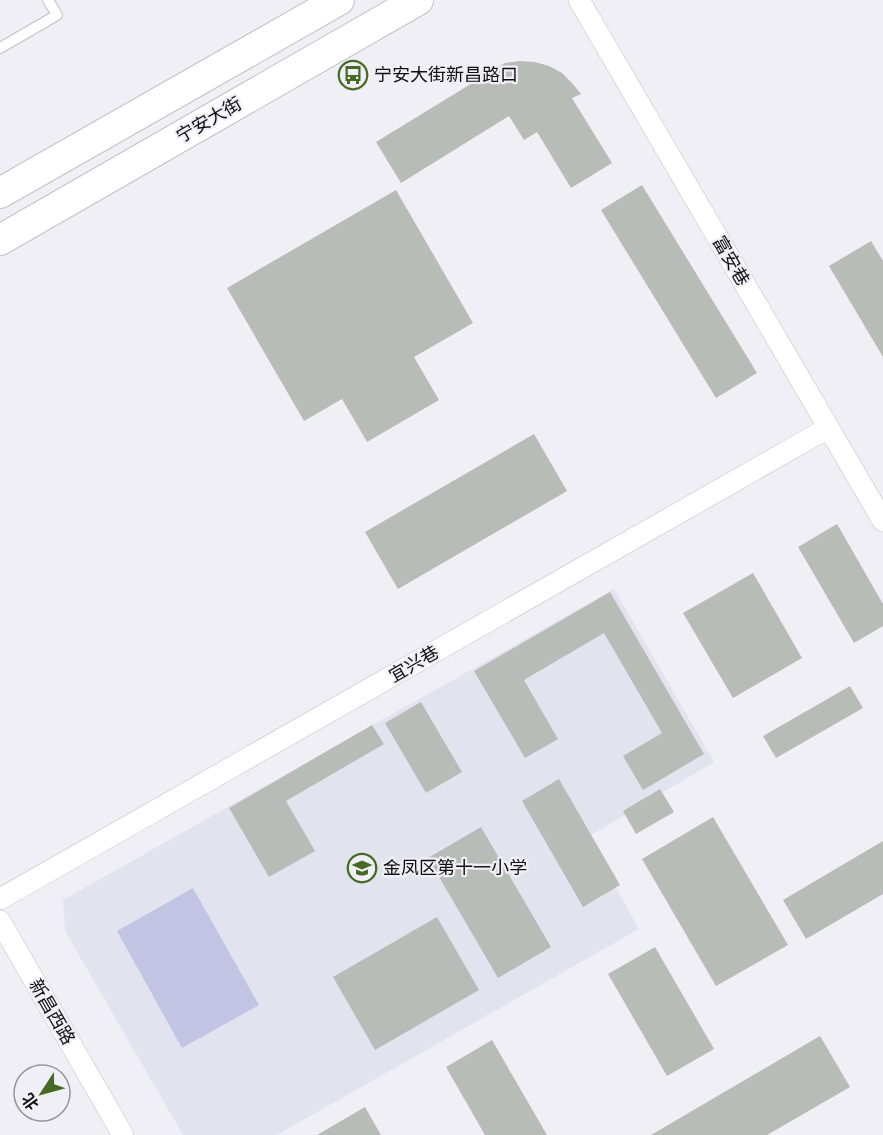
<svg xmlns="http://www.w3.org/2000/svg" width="883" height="1135" viewBox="0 0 883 1135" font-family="'Fira Sans Condensed','Noto Sans SC',sans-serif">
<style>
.built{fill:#e3e3f0}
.green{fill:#c3c4e3}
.building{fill:#b8bcb6}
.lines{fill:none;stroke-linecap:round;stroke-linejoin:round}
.lane-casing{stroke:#c0c0c6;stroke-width:12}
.street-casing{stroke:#c0c0c6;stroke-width:22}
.secondary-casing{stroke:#c0c0c6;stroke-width:32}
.lane{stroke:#fff;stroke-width:10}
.street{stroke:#fff;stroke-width:21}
.secondary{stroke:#fff;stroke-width:30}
.labels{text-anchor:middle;stroke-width:4.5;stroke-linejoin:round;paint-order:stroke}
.poi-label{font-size:18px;fill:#0f0f11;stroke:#efeff5;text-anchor:start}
.street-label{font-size:18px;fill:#0f0f11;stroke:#efeff5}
</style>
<rect width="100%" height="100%" fill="#efeff5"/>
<!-- built -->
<polygon class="built" points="614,589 714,762 588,837 639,929 277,1135 183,1135 65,931 63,900"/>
<!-- green -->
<polygon class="green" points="193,888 259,1005 182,1048 117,931"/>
<!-- building -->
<g class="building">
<polygon points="520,61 535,62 549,66 562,73 572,83 581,94 572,98 612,163 571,188 537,132 524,140 509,116 401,183 376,142 505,63"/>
<polygon points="642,185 757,373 716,398 601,210"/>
<polygon points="396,190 473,323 414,357 439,400 367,442 342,399 304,421 227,288"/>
<polygon points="871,241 883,261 883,357 829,266"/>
<polygon points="534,434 567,491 398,589 365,532"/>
<polygon points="837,524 883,604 883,626 854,643 798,547"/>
<polygon points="753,573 802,658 733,698 683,613"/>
<polygon points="610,592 704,754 643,790 623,756 662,733 604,633 524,680 558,739 525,758 474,671"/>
<polygon points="850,686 863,708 776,758 763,736"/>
<polygon points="421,702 462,772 426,793 385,723"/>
<polygon points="372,725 384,744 286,801 315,851 269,877 229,808"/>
<polygon points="559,779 620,885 583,907 522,801"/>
<polygon points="660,789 674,812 636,834 623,811"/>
<polygon points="713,817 788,945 716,986 642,859"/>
<polygon points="481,827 551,947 498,978 428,858"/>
<polygon points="883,841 883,894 806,939 783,900"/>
<polygon points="437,917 479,990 375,1050 333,977"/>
<polygon points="655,947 714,1049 667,1076 608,974"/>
<polygon points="820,1036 850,1087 767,1135 651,1135"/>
<polygon points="492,1040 547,1135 485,1135 446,1067"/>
<polygon points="365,1107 381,1135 317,1135"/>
</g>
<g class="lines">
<!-- lane casing -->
<g class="lane-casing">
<polyline id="lane" points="0,48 57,15 48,0"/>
</g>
<!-- street casing -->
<g class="street-casing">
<g id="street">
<polyline points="579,0 883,521"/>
<polyline points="0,899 828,428"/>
<polyline points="0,921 123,1135"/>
</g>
</g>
<!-- secondary casing -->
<g class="secondary-casing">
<g id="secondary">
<polyline points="0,193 339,0"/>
<polyline points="0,240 418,0"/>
</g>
</g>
<!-- lane -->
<use href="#lane" class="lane"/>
<!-- street -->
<use href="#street" class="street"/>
<!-- secondary -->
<use href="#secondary" class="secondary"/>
</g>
<!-- icons -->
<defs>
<g id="bus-ring" transform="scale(1.5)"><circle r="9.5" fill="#efeff5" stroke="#456a23" stroke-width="1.5"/><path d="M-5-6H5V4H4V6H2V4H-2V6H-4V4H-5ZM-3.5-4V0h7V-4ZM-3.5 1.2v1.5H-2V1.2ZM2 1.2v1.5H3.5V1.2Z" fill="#456a23"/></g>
<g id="school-ring" transform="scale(1.5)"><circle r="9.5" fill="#efeff5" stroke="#456a23" stroke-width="1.5"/><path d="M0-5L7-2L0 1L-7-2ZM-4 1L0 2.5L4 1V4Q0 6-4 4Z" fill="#456a23"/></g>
</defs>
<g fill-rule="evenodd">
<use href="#bus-ring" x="353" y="75"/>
<use href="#school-ring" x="362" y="868"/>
</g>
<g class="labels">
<!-- poi labels -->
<g class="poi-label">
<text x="374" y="81">宁安大街新昌路口</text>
<text x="383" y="874">金凤区第十一小学</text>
</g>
<!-- street labels -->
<g class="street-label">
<text transform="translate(209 120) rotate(-30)" y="6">宁安大街</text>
<text transform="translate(731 261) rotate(60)" y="6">富安巷</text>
<text transform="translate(414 664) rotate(-30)" y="6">宜兴巷</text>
<text transform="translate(52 1012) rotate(60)" y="6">新昌西路</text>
</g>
</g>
<!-- north arrow -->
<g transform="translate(42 1093) rotate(234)"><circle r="28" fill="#efeff5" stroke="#95959a" stroke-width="1.5"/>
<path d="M0-4.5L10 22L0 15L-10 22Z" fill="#456a23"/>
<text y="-9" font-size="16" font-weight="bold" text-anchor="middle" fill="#0f0f11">北</text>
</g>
</svg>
